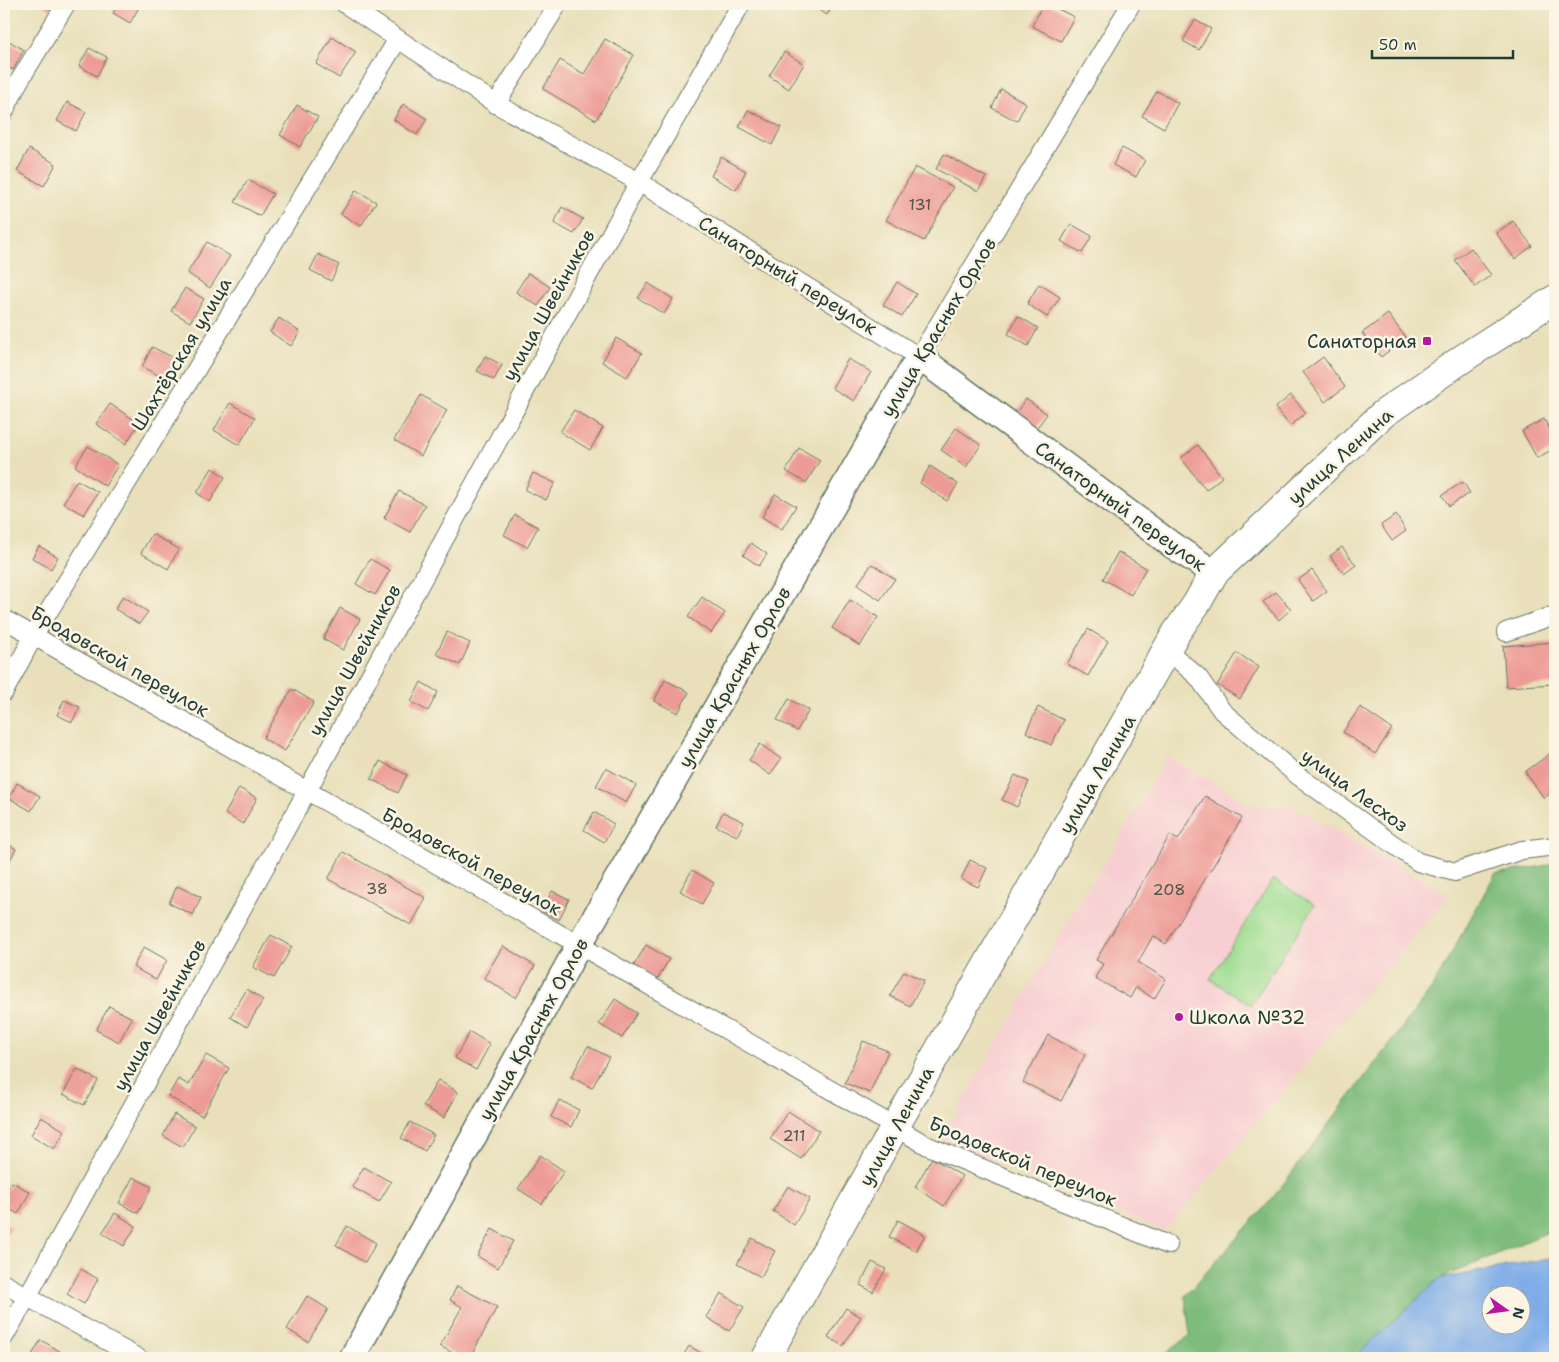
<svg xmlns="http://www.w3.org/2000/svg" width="1559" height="1362" viewBox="0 0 1559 1362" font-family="'Shantell Sans',sans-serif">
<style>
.built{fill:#f7cfd2}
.green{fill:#9edd92;stroke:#5e8d63}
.forest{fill:#7ebc7c;stroke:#4e7c58}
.water{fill:#7dace7;stroke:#4e748e;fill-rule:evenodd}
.building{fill:#ed9b96}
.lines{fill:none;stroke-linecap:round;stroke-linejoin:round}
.street-casing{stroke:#667663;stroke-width:20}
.secondary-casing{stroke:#667663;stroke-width:28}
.primary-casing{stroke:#667663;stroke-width:30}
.street{stroke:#fff;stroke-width:18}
.secondary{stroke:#fff;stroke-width:25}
.primary{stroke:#fff;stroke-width:28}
.poi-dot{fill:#b5179e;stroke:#fcf5e5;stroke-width:2}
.labels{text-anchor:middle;stroke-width:5;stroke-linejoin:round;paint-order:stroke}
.number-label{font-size:16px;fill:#52544c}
.street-label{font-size:19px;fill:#1f3d34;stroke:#fcf5e5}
.poi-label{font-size:19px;fill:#1f3d34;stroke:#fcf5e5;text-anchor:end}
</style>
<rect width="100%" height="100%" fill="#fcf5e5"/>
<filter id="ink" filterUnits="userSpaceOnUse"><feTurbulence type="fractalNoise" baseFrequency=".02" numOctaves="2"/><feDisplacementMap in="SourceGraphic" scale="10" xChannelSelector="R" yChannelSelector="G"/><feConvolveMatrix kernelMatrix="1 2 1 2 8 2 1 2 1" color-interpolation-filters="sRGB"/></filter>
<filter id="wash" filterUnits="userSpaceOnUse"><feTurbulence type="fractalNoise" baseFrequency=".0096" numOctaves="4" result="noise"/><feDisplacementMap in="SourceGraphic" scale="20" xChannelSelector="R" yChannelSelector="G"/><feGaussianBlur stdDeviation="1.12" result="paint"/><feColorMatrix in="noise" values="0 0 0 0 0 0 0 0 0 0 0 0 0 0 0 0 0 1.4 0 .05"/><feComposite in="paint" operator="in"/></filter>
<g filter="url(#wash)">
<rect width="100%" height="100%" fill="#e9e0bb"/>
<!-- built -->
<polygon class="built" points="1167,756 1255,807 1292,806 1449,895 1165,1231 941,1139 1083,895 1109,858"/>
<!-- green -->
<polygon class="green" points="1273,879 1315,905 1251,1005 1210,979"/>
<!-- forest -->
<polygon class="forest" points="1555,864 1555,1229 1439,1279 1354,1358 1161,1358 1190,1335 1185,1296 1271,1200 1432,988 1495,874"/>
<!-- water -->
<path class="water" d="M1555 1257V1358H1354L1439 1279ZM1492 1294H1522V1324H1492Z"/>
<g id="blocks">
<!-- building -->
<g class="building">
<polygon points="40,4 55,4 51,10"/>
<polygon points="118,4 141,4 130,23 113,13"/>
<polygon points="808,4 834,4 827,15"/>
<polygon points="1043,4 1048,4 1074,17 1061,41 1032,26"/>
<polygon points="1195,20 1211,29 1199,50 1183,41"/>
<polygon points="332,37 356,52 339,78 316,64"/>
<polygon points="4,38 24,50 13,70 4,65"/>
<polygon points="605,39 634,55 596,120 543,89 560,60 584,74"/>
<polygon points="89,48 107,57 97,76 79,66"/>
<polygon points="784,52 804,64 789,89 769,76"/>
<polygon points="1001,89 1026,103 1017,121 992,108"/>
<polygon points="1157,91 1178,103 1164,128 1142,116"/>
<polygon points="67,102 86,112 76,131 57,121"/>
<polygon points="403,104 427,119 417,135 394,120"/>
<polygon points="297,105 318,117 300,147 280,135"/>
<polygon points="748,110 781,127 772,145 739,127"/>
<polygon points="1122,148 1145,160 1136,177 1113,165"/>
<polygon points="29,149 56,164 44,186 17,171"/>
<polygon points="944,154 986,177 978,191 936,169"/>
<polygon points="721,157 746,171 736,190 711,176"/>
<polygon points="915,167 953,187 924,241 886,220"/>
<polygon points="248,180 273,194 260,216 235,202"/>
<polygon points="356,190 376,202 361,226 341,214"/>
<polygon points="562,207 583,219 574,234 554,223"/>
<polygon points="1513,221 1532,246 1515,259 1496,233"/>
<polygon points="1071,224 1092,236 1082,253 1061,241"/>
<polygon points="207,242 230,256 210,288 187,273"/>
<polygon points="1471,248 1491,275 1475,287 1455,260"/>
<polygon points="318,254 339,265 331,281 310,270"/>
<polygon points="528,273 550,287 538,306 516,292"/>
<polygon points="897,282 916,294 902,317 883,305"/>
<polygon points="648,283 673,299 664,314 638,298"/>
<polygon points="1039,284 1060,297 1047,317 1027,304"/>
<polygon points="185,288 204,299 190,322 171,311"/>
<polygon points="1388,314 1406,338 1381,357 1362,333"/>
<polygon points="1018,316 1038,328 1028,346 1008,334"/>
<polygon points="279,318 300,332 291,346 270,332"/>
<polygon points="616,338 642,353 627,377 602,362"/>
<polygon points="152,347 174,358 164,378 142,367"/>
<polygon points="485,356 502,365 494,380 477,371"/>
<polygon points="1323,357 1345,387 1325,402 1303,372"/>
<polygon points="848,359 871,372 854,401 832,388"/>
<polygon points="421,395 447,410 421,456 394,440"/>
<polygon points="1291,395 1306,413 1290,426 1275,408"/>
<polygon points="1026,399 1047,414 1033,433 1012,418"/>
<polygon points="230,403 255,418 239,445 214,430"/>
<polygon points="110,404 139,423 126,444 96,424"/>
<polygon points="574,410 603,428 590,450 560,432"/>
<polygon points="1544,419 1555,438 1555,448 1537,458 1522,431"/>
<polygon points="956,428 981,445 966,467 941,450"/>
<polygon points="1198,445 1222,477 1206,490 1181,458"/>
<polygon points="88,446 118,465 105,486 75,466"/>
<polygon points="799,448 820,460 806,483 786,471"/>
<polygon points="930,466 958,484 947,501 920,483"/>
<polygon points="212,468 225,477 210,502 197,493"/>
<polygon points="533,473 555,483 546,500 525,490"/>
<polygon points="77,480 98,492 84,515 63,503"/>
<polygon points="1463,482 1470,493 1449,506 1442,495"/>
<polygon points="399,491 425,505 410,532 384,518"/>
<polygon points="775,494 796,506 782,529 762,517"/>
<polygon points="515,515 538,527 527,547 504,535"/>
<polygon points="1396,515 1406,531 1392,541 1381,525"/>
<polygon points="152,534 179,549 168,569 141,553"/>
<polygon points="751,543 767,554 759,566 743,555"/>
<polygon points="39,546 58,557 51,569 32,558"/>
<polygon points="1342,547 1356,565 1344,574 1330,556"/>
<polygon points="1118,552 1146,568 1131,595 1103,579"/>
<polygon points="370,559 390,570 375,595 356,584"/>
<polygon points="872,564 895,579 880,600 857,585"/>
<polygon points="1312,570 1327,591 1313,601 1298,580"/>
<polygon points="1276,592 1291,609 1279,620 1263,602"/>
<polygon points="123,596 148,612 139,624 115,609"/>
<polygon points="702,597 725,613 711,633 688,617"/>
<polygon points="850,600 878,617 860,646 832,628"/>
<polygon points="340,608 360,619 343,650 323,639"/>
<polygon points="1088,629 1108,641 1088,676 1067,664"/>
<polygon points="447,632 470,643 460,665 436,654"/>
<polygon points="1555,642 1555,684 1506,687 1503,646"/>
<polygon points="1237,653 1259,667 1240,699 1217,685"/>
<polygon points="665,680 689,692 678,713 654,701"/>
<polygon points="421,682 438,692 428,711 411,702"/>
<polygon points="292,689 314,702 285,751 263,738"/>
<polygon points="789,699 809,710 797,731 777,720"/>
<polygon points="64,700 80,707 72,722 57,715"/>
<polygon points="1038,707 1064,720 1051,745 1026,732"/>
<polygon points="1360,707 1392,729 1375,754 1343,732"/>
<polygon points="760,744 781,759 770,775 749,760"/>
<polygon points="1555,750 1555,790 1544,798 1525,772"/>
<polygon points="380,761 407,775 398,793 371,779"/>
<polygon points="606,768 636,785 626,803 596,786"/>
<polygon points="1015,775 1029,782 1017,807 1002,800"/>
<polygon points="17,783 40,796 31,811 9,798"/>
<polygon points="239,788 257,798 243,824 225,814"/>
<polygon points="1205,796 1242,818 1166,944 1153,936 1138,962 1166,979 1154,999 1136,987 1130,998 1095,978 1103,964 1096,960 1170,835 1178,840"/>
<polygon points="594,812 614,824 604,842 584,830"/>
<polygon points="723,812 744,822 737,836 716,826"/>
<polygon points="4,842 16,849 4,871"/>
<polygon points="343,852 426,898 411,925 328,879"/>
<polygon points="970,860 987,868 978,887 961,879"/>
<polygon points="692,870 714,883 702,904 680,891"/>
<polygon points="177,886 201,897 193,915 169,903"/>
<polygon points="552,891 569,899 559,920 542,911"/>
<polygon points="271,935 292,947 274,978 253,967"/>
<polygon points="646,945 669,959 657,980 633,967"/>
<polygon points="503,946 535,966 516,998 484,978"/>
<polygon points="144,947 167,960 156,980 133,967"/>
<polygon points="904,971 924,981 910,1006 890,996"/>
<polygon points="247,989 263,1000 247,1027 230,1017"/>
<polygon points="615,999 637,1013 622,1038 599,1024"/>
<polygon points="109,1006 132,1018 119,1042 96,1030"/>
<polygon points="470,1032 490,1044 476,1070 455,1058"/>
<polygon points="1048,1035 1085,1055 1061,1101 1023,1082"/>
<polygon points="863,1041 888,1051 870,1093 845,1083"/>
<polygon points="588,1046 609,1057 592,1088 571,1077"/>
<polygon points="206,1055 229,1068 202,1116 168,1096 178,1079 189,1085"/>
<polygon points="77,1069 98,1080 84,1105 63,1094"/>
<polygon points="438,1080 458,1092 444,1118 423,1106"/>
<polygon points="559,1100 579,1110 571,1127 551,1117"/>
<polygon points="788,1111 819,1131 801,1159 770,1139"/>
<polygon points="174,1114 195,1126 183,1147 163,1136"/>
<polygon points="41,1117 65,1131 54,1149 31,1135"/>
<polygon points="410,1122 434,1135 425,1151 401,1138"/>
<polygon points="540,1155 564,1171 542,1204 518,1189"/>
<polygon points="932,1158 962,1176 944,1206 915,1187"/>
<polygon points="364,1167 391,1182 379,1202 352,1187"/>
<polygon points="133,1177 152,1187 138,1213 119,1203"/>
<polygon points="12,1182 30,1192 18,1214 4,1206 4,1197"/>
<polygon points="788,1186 810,1199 794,1225 773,1211"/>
<polygon points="115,1213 136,1226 124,1246 102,1233"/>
<polygon points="898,1220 925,1235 916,1251 889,1237"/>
<polygon points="4,1223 11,1227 4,1239"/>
<polygon points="347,1226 376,1243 365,1263 336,1245"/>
<polygon points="492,1229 513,1241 498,1268 477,1256"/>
<polygon points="752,1238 775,1251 761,1277 737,1264"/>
<polygon points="872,1262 886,1269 873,1292 860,1285"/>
<polygon points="81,1269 98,1279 84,1304 67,1294"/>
<polygon points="457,1286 497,1307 470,1358 462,1358 440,1346 462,1307 450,1300"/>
<polygon points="721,1293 744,1307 729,1331 706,1317"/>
<polygon points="307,1296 328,1309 308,1342 287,1329"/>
<polygon points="846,1308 861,1317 843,1346 828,1337"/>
<polygon points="41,1340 61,1352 57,1358 30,1358"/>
<polygon points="689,1346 710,1358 682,1358"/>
</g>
</g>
</g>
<g filter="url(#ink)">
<use href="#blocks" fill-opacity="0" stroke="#667663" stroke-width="1"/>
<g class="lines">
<!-- street casing -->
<g class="street-casing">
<g id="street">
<polyline points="345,4 496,104 639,182 919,357 1131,4"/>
<polyline points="496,104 558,4"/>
<polyline points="4,112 18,83 66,4"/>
<polyline points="4,619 579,945 928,1146 1168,1245"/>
<polyline points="1506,632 1555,615"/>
<polyline points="1167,650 1198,677 1222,711 1297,775 1418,862 1455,872 1522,850 1555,846"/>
<polyline points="4,692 33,637 398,39"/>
<polyline points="4,1284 138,1358"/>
<polyline points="4,1337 27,1297 307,791 639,182 741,4"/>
</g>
</g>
<!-- secondary casing -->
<g class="secondary-casing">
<polyline id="secondary" points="352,1358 579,945 919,357 1172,545 1214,573"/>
</g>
<!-- primary casing -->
<g class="primary-casing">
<polyline id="primary" points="766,1358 895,1127 1176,633 1197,603 1214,573 1383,414 1465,357 1555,299"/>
</g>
<!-- street -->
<use href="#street" class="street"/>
<!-- secondary -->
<use href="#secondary" class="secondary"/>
<!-- primary -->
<use href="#primary" class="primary"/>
</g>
</g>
<!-- markers -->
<g class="poi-dot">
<rect x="1422" y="336" width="10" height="10" rx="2.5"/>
<circle cx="1179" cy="1017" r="5"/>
</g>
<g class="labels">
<!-- number labels -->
<g class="number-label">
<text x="920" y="210">131</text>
<text x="377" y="894">38</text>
<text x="1169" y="895">208</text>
<text x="794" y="1141">211</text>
</g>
<!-- street labels -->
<g class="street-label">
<text transform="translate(788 275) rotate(32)" y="7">Санаторный переулок</text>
<text transform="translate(548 305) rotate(-61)" y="7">улица Швейников</text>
<text transform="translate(938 327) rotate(-59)" y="7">улица Красных Орлов</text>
<text transform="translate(181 354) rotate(-59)" y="7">Шахтёрская улица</text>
<text transform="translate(1340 456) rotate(-42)" y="7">улица Ленина</text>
<text transform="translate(1121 506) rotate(36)" y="7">Санаторный переулок</text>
<text transform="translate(354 660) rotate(-61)" y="7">улица Швейников</text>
<text transform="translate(120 661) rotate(30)" y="7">Бродовской переулок</text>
<text transform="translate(734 677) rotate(-60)" y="7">улица Красных Орлов</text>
<text transform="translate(1097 774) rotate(-60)" y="7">улица Ленина</text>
<text transform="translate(1355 790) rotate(36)" y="7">улица Лесхоз</text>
<text transform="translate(472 861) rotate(29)" y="7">Бродовской переулок</text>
<text transform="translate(159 1015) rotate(-61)" y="7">улица Швейников</text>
<text transform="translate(533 1029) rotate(-61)" y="7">улица Красных Орлов</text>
<text transform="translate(896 1126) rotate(-61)" y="7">улица Ленина</text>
<text transform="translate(1023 1161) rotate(23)" y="7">Бродовской переулок</text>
</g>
<!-- poi labels -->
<g class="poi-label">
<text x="1417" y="348">Санаторная</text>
<text x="1189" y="1024" text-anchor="start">Школа №32</text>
</g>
</g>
<!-- margin -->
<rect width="1559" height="1362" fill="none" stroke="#fcf5e5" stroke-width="20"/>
<!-- north arrow -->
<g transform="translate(1506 1310) rotate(104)"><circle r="24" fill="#fcf5e5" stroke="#a4ab9e"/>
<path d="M0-4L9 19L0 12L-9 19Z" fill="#b5179e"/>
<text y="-8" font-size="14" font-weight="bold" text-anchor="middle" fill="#1f3d34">N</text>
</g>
<!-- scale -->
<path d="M1372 50v8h141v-8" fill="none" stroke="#1f3d34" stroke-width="2.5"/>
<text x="1379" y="50" font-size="15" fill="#1f3d34" stroke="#fcf5e5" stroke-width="4" paint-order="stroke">50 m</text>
</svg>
